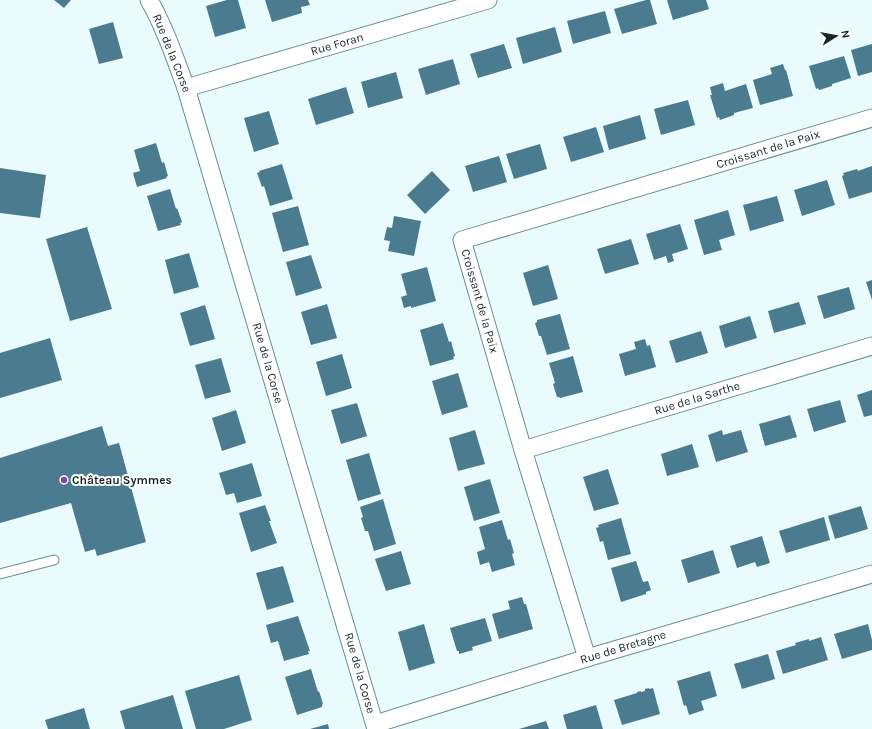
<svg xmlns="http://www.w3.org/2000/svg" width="872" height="729" viewBox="0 0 872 729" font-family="Karla,sans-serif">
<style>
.building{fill:#4a7b8f}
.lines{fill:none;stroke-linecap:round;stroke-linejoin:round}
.service-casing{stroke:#678f94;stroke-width:11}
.minor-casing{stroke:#678f94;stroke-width:19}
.service{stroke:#fff;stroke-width:9}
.minor{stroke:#fff;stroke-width:17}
.poi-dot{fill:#883eb0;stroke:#fff;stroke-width:1.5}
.labels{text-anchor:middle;stroke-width:4;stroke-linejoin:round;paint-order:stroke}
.street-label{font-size:12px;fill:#152628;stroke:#fff}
.poi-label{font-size:12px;font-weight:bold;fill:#152628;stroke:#fff;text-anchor:start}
</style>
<rect width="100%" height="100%" fill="#eafbfd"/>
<!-- building -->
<g class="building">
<polygon points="54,0 71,0 64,8"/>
<polygon points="227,0 238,0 246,28 215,37 206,6"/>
<polygon points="265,0 308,0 310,5 301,7 302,13 272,22"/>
<polygon points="646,0 650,0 657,24 622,34 614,9"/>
<polygon points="667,0 706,0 709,9 673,20"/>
<polygon points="605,11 611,33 573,44 567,21"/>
<polygon points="113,22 123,58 99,64 89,29"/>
<polygon points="555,27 562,52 523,64 516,38"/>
<polygon points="504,44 512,68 478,78 470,54"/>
<polygon points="872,44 872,72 858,76 851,50"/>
<polygon points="844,56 851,78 832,84 832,86 819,90 818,88 816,89 809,66"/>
<polygon points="453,59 460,84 426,95 418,69"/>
<polygon points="783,64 785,70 786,70 793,96 760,105 753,80 772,74 770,68"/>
<polygon points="396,72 403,98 368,108 361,82"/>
<polygon points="723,83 725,91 746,84 753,108 734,113 734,115 720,120 719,117 717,118 710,95 712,95 710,87"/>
<polygon points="346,87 354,113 316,125 308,99"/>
<polygon points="688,100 695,125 661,135 654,109"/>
<polygon points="269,111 279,144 254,152 244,118"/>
<polygon points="640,115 646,139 609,150 603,126"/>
<polygon points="596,127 604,152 571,162 563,137"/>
<polygon points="156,143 162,163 164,162 168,176 166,177 167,178 137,187 133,173 140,171 134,150"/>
<polygon points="540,144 547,169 514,179 506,154"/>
<polygon points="499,156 507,182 473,192 465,166"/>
<polygon points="282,164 293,199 270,206 264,186 262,187 257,173 260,172 259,171"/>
<polygon points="872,166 872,192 849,199 842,176 844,175 843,173 857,169 858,171"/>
<polygon points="0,168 46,175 40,218 0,213"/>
<polygon points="432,171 450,190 425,214 407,195"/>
<polygon points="827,180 835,205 802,216 794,190"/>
<polygon points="170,189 176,209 177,208 182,222 180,223 181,225 158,231 147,196"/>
<polygon points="777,196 784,221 750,231 743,205"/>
<polygon points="298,206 309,245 283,252 272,213"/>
<polygon points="728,210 735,235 719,240 722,250 704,255 694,220"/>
<polygon points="394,216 421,221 414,256 388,251 390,241 384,240 387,227 392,228"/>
<polygon points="680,224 688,249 672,254 674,261 668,263 666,256 654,260 646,234"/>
<polygon points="87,227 112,309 70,321 46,239"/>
<polygon points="631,239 639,264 605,274 597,249"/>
<polygon points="189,253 199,287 174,294 165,260"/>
<polygon points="311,255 322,288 296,296 286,262"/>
<polygon points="548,265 558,299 533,306 523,273"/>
<polygon points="427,267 436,301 411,308 411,306 404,308 401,297 407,295 401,274"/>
<polygon points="872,280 872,300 866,282"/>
<polygon points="849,287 855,309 824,319 817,296"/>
<polygon points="799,302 806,324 774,333 768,311"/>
<polygon points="327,304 337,338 311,345 301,312"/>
<polygon points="205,305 215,339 190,346 180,313"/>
<polygon points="560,314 570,349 547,355 541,336 539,336 535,323 537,322 537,320"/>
<polygon points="750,316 757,338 725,348 719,326"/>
<polygon points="443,323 449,342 451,341 455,356 453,357 454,359 430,366 420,330"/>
<polygon points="701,331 708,353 676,363 669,341"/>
<polygon points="50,338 62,380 0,398 0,353"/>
<polygon points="645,339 647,346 650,345 656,367 625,376 619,354 636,349 634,342"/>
<polygon points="342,354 352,388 326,396 316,362"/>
<polygon points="573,356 583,392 560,398 559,397 557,397 553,384 555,383 549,363"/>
<polygon points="221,358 231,392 205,399 195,365"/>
<polygon points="458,373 468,407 442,415 432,381"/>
<polygon points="872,390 872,415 864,417 857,395"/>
<polygon points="840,400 846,422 814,432 807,409"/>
<polygon points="357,403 367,436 341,444 331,410"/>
<polygon points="236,410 246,443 222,451 212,418"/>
<polygon points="790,415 797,437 765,446 759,424"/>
<polygon points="102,426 108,446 119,443 146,542 97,556 95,549 85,552 71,503 0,523 0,458"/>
<polygon points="475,430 485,464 458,471 449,438"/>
<polygon points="722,430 723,435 741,430 748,452 716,462 708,435"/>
<polygon points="692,444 699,467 667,476 661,454"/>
<polygon points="369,453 381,494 358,501 346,460"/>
<polygon points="252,463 262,496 237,503 234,493 226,495 219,473"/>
<polygon points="608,469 619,504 594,511 583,477"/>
<polygon points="490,479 500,513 474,521 464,487"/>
<polygon points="383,499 396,544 374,551 368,531 365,531 361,518 363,517 360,507"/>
<polygon points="265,505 271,521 269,521 277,543 251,552 239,513"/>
<polygon points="861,506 868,529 835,539 828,516"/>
<polygon points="824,517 830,540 786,553 779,531"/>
<polygon points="621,518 631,554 608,560 603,541 600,542 596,528 599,527 598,525"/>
<polygon points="502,520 508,540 510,539 514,553 512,554 515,565 492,572 489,562 480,565 477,552 485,549 479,527"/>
<polygon points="762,536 770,563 757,567 755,562 737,568 730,546"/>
<polygon points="713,550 720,573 688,583 681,560"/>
<polygon points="401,551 411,584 386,591 375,559"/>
<polygon points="636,561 643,582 648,581 651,590 646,592 646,594 621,602 611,568"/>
<polygon points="283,566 294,602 267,610 256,573"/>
<polygon points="522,597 524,604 526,604 533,629 499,639 492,614 510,609 508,601"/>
<polygon points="298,616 310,651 308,651 309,654 284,661 278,641 271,643 266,625"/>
<polygon points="485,618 492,641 472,647 473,650 459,654 459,651 457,651 450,628"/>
<polygon points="424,624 435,663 409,671 398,632"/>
<polygon points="868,624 872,640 872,650 842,659 834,634"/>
<polygon points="821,637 828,660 783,674 776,651 796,645 795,643 809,639 809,641"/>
<polygon points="768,654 775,679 742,689 734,664"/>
<polygon points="311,669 318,692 319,691 323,704 322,705 322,707 297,715 285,677"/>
<polygon points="710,671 717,696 701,701 704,710 689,715 686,705 684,706 677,681"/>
<polygon points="239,675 252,720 224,729 196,729 185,691"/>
<polygon points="649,688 649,689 653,688 660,714 622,725 614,700 637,693 637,692 641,691 641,692 645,691 645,689"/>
<polygon points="173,695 183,729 125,729 120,711"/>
<polygon points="596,705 603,729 567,729 563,715"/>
<polygon points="84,708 90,729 48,729 45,720"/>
<polygon points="546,721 549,729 519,729"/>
<polygon points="328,724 329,729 310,729"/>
</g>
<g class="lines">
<!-- service casing -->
<g class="service-casing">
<polyline id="service" points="0,574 54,560"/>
</g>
<!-- minor casing -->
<g class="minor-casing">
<g id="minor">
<path d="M149 0C165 28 175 58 186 88L376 729"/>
<polyline points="186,88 488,0"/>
<polyline points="523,450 872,346"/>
<polyline points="587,658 523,450 462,240 872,118"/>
<polyline points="375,724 587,658 872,574"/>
</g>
</g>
<!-- service -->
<use href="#service" class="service"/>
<!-- minor -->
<use href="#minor" class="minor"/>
</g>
<!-- markers -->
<circle class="poi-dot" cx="64" cy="480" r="4"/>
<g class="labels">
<!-- street labels -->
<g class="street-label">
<text transform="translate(337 44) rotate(-16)" y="4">Rue Foran</text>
<text transform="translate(172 53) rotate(68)" y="4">Rue de la Corse</text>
<text transform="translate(768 149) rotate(-17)" y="4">Croissant de la Paix</text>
<text transform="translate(480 301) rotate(74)" y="4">Croissant de la Paix</text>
<text transform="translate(268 363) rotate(74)" y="4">Rue de la Corse</text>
<text transform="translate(697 398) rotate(-17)" y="4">Rue de la Sarthe</text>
<text transform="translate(623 647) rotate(-17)" y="4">Rue de Bretagne</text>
<text transform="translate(360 673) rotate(74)" y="4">Rue de la Corse</text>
</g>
<!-- poi labels -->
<g class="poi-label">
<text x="72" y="484">Château Symmes</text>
</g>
</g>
<!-- north arrow -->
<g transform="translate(836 36) rotate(79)" stroke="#ffffff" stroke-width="3" paint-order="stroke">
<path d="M0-3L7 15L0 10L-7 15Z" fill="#152628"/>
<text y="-6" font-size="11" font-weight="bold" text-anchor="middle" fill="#152628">N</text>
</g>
</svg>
